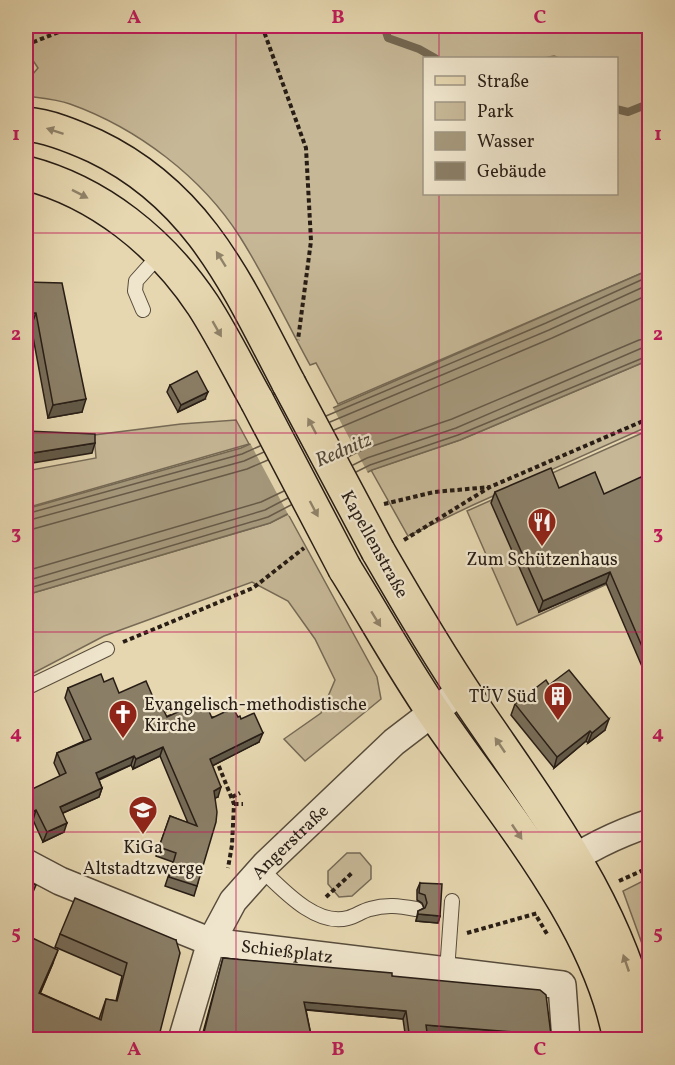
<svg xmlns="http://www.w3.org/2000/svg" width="675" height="1065" viewBox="0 0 675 1065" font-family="Vollkorn,serif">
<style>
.green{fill:#c6b796;stroke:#766a56;stroke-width:1.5;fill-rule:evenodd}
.water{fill:#a5987b;stroke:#736752;stroke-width:1.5}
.pier{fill:#e6d7b0}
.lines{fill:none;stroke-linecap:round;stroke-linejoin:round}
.shore{stroke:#665a48;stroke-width:1.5}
.stream{stroke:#736752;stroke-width:8}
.lane-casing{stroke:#574c3c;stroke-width:16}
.street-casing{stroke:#574c3c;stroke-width:30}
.primary-casing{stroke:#271d15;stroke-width:36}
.path{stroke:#271d15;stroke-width:4;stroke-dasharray:4.5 3;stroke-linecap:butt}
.lane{stroke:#efe5cc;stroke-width:14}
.street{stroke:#efe5cc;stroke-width:27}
.primary{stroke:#e6d7b0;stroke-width:33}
.primary-bridge-casing{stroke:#271d15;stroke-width:36;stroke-linecap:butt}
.primary-bridge{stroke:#e6d7b0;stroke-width:33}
.wall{fill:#776c58;stroke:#271d15;stroke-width:1.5}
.shaded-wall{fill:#615847;stroke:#271d15;stroke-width:1.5}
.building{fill:#8a7e66;stroke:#271d15;stroke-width:1.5}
.oneway{fill:#90836a}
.grid{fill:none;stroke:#c2185b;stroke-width:1.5;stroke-opacity:0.55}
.labels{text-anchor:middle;stroke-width:4.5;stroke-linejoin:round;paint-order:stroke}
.street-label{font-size:18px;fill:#271d15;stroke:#efe5cc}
.poi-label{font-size:18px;fill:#271d15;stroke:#efe5cc}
.water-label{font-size:20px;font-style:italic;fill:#534839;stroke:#efe5cc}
.neatline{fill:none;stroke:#c2185b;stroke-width:2}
.grid-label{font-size:20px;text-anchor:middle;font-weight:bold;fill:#c2185b}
</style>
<rect width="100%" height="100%" fill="#e6d7b0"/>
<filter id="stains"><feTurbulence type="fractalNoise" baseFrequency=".00333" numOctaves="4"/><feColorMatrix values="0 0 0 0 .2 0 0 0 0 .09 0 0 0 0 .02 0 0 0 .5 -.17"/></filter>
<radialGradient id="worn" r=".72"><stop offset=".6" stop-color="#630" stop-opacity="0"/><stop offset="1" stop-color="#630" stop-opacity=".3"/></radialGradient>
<!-- green -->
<g class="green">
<path d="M26 26H649V270L338 404 316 363 310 365C287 323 266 278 240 237 202 177 137 128 70 104 56 99 40 98 26 96V82L38 68 26 50ZM554 56 559 58H616V194H424V58H544Z"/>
<polygon points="649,360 649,426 473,505 408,536 371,470 460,440"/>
<polygon points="236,420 249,444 26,508 26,471 96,458 94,435 181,424"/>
<polygon points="649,430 649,565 517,625 467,511"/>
<polygon points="288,514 377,677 381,699 305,761 284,739 321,713 335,680 315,639 288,601 252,582 104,636 26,677 26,595 270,523"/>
<polygon points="347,853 360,853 371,866 371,879 352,896 339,897 328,884 328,871"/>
<polygon points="649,878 649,963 623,891"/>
</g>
<!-- water -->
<polygon class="water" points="649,270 649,360 460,440 372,470 270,523 26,595 26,509 241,448"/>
<!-- pier -->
<polygon class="pier" points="331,404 369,475 289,516 249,441"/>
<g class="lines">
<!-- shore -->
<g class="shore">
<polyline points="326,416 546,323 650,276"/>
<polyline points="330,422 549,330 650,284"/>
<polyline points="334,430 552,338 650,294"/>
<polyline points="348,457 364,449 452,419 639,340 650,338"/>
<polyline points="353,465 367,458 456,428 642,348 650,347"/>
<polyline points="356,472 370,465 458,435 650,355"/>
<polyline points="26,514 242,454 260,446"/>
<polyline points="26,521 244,461 264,452"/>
<polyline points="26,531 247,469 268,460"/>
<polyline points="26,571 261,502 284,491"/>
<polyline points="26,581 265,510 288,498"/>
<polyline points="26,589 268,517 291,505"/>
</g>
<!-- stream -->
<g class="stream">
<polyline points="384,26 388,38 419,49 435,58"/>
<polyline points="616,109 628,112 643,106 650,118"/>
</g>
<!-- lane casing -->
<g class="lane-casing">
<g id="lane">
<polyline points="143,310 135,291 136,281 161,253"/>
<polyline points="26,688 107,649"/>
<path d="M261 869C282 889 316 927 348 918 356 916 362 911 370 909 387 904 399 906 416 909"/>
<polyline points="447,971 452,901"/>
</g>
</g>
<!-- street casing -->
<g class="street-casing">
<g id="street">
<path id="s1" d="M26 863 60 881 211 942 562 985 566 1040"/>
<path d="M558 869C586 849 617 834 650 823"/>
<path id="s2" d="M182 1040 211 942 233 901 266 864 394 742 462 690"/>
</g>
</g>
<!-- primary casing -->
<g class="primary-casing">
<g id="primary">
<path d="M26 124C49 126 73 136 95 146 200 196 238 287 289 384"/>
<path d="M26 173C99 192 161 242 203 305 223 336 239 369 257 401"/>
<path d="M378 551C408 603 438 654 471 703 542 808 623 911 646 1040"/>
<path d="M345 569C375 617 402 666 434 713 500 810 599 922 620 1040"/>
</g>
</g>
<!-- path -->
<g class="path">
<polyline points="262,26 306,148 311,241 298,340"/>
<polyline points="26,45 74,26"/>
<polyline points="384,504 434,492 490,487"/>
<polyline points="404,540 490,487 650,418"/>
<polyline points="123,642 253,588 304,548"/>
<polyline points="155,709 165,704 171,720"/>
<polyline points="216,759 234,804 232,845 228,868"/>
<polyline points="232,797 240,793"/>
<polyline points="234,804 243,804"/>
<polyline points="619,881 650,867"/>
<polyline points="326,897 353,872"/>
<polyline points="537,917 547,934"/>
<polyline points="467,933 538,913"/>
</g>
<!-- lane -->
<use href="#lane" class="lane"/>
<!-- street -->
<use href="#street" class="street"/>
<!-- primary -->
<use href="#primary" class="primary"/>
<!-- primary-bridge casing -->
<g class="primary-bridge-casing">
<g id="primary-bridge">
<polyline points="289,384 378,551"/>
<polyline points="257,401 345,569"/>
</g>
</g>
<!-- primary-bridge -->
<use href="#primary-bridge" class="primary-bridge"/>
</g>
<!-- wall -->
<g class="wall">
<polygon points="26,282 82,412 48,418 31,326 26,326"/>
<polygon points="170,385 205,399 178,412 167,392"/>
<polygon points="559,488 604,494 650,495 650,685 606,583 539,612 491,503 495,492"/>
<polygon points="104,682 119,693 159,711 167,717 238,717 241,719 259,742 212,766 218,797 215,798 197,886 194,896 165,886 173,862 156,856 170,816 188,823 160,756 133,769 131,765 99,780 102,788 99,797 63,813 64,832 43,842 33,820 26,823 60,776 54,763 57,753 84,741 65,698 68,688"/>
<polygon points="549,685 605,730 588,743 586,741 554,768 511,715 515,704"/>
<polygon points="420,883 440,916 438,923 416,921 418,911 424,908 422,903 417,900 417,890"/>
<polygon points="60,934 176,940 158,1040 26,1040 26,935 53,963 40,993 99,1019 106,999 116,1001 122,976 55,947"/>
<polygon points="223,958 392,976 551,1035 549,1040 510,1040 428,1033 428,1040 406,1040 403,1019 306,1010 312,1040 201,1040"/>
</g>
<!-- shaded-wall -->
<g class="shaded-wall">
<polygon points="26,313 36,313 31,326 26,326"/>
<polygon points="208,392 205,399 178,412 181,405"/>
<polygon points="86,399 82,412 48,418 53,405"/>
<polygon points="95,443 92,453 26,464 26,454"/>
<polygon points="610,572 606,583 539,612 543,601"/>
<polygon points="609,719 605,730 588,743 592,733"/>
<polygon points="590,731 586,741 554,768 557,757"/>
<polygon points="263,733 259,742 206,769 210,759"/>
<polygon points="163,747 160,756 133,769 136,759"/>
<polygon points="134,756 131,765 92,782 96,773"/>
<polygon points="221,787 218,797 210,800 214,791"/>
<polygon points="102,788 99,797 56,816 60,807"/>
<polygon points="36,810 33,820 26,823 26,815"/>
<polygon points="67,823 64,832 43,842 47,832"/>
<polygon points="418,914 440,916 438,923 416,921"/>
<polygon points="58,950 53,963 35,1006 39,993"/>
<polygon points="304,1002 406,1011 403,1019 301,1009"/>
<polygon points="426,1025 551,1035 549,1040 510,1040 424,1033"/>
</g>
<!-- building -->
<g class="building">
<polygon points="26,282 62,283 86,399 53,405 36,313 26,313"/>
<polygon points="197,371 208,392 181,405 170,385"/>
<polygon points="26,431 95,434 95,443 26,454"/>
<polygon points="551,468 559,488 595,472 604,494 641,477 650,495 650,665 610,572 543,601 495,492"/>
<polygon points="569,670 609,719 592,733 590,731 557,757 515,704 546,680 549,685"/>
<polygon points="101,674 104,682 113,678 119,693 146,681 159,711 163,709 167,717 204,700 212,718 233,708 238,717 240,716 241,719 254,713 263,733 210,759 221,787 214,791 217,812 216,822 197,886 169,877 176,853 159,847 170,816 197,826 163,747 136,759 134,756 96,773 102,788 60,807 67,823 47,832 36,810 26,815 26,792 66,773 57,753 91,739 68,688"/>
<polygon points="26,880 36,885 26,908"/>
<polygon points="420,883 442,884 440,916 418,914 418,911 425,908 427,903 425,895 419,893"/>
<polygon points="75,898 176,940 180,953 158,1040 41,1040 26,1033 26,935 58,950 39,993 101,1020 106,999 117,1001 127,963 60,934"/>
<polygon points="223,958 392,973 392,976 540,990 546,995 551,1035 426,1025 428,1040 410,1040 406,1011 304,1002 312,1040 202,1040"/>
</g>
<!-- one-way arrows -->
<defs><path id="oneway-solid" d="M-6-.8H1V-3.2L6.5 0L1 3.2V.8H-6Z" transform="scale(1.5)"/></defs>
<g class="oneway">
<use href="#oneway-solid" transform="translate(55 131) rotate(-162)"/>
<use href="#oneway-solid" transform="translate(80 194) rotate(27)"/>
<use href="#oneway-solid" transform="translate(221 259) rotate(-122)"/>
<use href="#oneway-solid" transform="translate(217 329) rotate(60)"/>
<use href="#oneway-solid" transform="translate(312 426) rotate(-118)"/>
<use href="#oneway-solid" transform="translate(314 509) rotate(62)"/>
<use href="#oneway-solid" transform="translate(376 619) rotate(58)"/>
<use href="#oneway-solid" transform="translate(500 745) rotate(-124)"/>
<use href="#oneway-solid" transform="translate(517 832) rotate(56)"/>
<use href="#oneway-solid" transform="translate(626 963) rotate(-109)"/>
</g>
<!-- grid -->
<path class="grid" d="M236 26V1040M439 26V58M439 194V1040M26 233H650M26 433H650M26 632H650M26 832H650"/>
<!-- icons -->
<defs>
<g id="restaurant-pin" transform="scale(1.5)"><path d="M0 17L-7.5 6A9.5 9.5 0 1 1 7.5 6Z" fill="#8f2418" stroke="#efe5cc"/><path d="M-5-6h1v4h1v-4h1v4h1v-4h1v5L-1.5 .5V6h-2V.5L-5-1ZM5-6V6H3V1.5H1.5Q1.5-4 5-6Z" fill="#fff"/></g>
<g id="building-pin" transform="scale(1.5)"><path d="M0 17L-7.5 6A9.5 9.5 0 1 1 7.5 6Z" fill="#8f2418" stroke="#efe5cc"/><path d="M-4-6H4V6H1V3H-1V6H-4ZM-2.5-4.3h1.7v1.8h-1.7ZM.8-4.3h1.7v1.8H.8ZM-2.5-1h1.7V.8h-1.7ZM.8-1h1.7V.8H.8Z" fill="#fff"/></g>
<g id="church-pin" transform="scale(1.5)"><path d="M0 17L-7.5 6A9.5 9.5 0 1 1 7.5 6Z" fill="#8f2418" stroke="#efe5cc"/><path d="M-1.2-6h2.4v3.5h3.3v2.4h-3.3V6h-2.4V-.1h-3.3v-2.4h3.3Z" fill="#fff"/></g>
<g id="school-pin" transform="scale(1.5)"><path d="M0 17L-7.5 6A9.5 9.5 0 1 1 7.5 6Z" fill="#8f2418" stroke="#efe5cc"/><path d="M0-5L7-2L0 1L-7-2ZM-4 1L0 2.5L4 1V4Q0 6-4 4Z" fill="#fff"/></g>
</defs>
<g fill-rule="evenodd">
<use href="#restaurant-pin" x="542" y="522"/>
<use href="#building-pin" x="558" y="696"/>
<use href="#church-pin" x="123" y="714"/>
<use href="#school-pin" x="143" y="810"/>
</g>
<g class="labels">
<!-- street labels -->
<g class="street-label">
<text transform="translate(375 544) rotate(61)" y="6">Kapellenstraße</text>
<text dy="6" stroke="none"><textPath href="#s2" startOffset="231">Angerstraße</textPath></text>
<text dy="6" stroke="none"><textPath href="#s1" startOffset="278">Schießplatz</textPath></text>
</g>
<!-- poi labels -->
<g class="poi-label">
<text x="542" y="565">Zum Schützenhaus</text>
<text x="537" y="702" text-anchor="end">TÜV Süd</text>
<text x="144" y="710" text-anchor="start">Evangelisch-methodistische<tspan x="144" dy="21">Kirche</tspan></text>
<text x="143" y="853">KiGa<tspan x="143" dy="21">Altstadtzwerge</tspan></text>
</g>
<!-- water labels -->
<g class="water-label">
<text transform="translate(343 449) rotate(-23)" y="7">Rednitz</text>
</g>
</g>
<!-- margin -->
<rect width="675" height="1065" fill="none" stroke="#e6d7b0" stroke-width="66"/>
<!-- legend -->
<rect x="423" y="57" width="195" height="138" fill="#efe5cc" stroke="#9f9583" stroke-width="1.5"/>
<rect x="435" y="76" width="30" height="9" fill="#e6d7b0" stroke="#9f9583" stroke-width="1.5"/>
<text x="477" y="87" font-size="18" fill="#271d15">Straße</text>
<rect x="435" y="102" width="30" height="18" fill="#c6b796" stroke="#9f9583" stroke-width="1.5"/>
<text x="477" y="117" font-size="18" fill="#271d15">Park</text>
<rect x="435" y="132" width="30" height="18" fill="#a5987b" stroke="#9f9583" stroke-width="1.5"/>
<text x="477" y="147" font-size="18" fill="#271d15">Wasser</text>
<rect x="435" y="162" width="30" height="18" fill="#8a7e66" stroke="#9f9583" stroke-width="1.5"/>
<text x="477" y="177" font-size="18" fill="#271d15">Gebäude</text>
<rect x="33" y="33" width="609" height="999" class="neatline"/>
<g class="grid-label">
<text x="134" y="23">A</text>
<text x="338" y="23">B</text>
<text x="540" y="23">C</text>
<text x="16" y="140">1</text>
<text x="658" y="140">1</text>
<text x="16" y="340">2</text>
<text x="658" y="340">2</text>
<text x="16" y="539">3</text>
<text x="658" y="539">3</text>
<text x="16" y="739">4</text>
<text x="658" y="739">4</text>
<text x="16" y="939">5</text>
<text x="658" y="939">5</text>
<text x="134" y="1055">A</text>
<text x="338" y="1055">B</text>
<text x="540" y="1055">C</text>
</g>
<rect width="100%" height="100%" filter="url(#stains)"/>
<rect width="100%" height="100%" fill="url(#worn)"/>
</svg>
